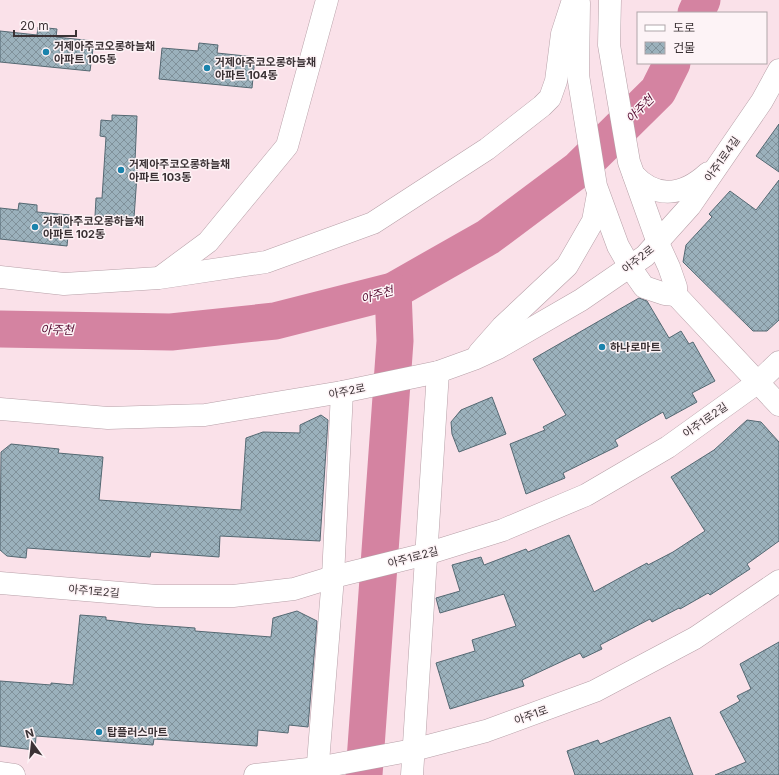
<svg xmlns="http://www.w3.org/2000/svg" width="779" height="775" viewBox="0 0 779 775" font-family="Inter,'Noto Sans KR',sans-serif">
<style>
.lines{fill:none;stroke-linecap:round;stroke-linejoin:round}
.river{stroke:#d483a1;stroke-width:37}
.building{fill:url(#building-cross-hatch);stroke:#546872}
.minor-casing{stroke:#b7a0a8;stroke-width:23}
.minor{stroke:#fff;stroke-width:22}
.poi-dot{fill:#1a83ac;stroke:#fdf3f6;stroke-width:1.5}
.labels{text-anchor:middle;stroke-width:3;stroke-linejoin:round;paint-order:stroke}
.poi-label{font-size:11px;font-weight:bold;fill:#3b3235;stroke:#fdf3f6;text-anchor:start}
.street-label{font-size:11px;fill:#3b3235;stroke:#fdf3f6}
.water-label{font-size:12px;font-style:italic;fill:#560c31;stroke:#fdf3f6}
</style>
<defs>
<pattern id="building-cross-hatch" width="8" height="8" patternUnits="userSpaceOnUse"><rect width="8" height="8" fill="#9bb1bc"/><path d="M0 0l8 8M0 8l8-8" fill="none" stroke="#80919a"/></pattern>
</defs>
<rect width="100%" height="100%" fill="#fae1e9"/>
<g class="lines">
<!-- river -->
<g class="river">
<polyline points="696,13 702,0"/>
<polyline points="0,329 171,332 275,321 393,291 488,237 579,169 658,91 672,63"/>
<polyline points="364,775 395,341 393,291"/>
</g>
</g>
<!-- building -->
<g class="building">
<polygon points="38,27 57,29 56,37 94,41 90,71 0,62 0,31 37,35"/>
<polygon points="199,43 218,45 217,53 255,57 252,88 159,79 162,48 198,51"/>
<polygon points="112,115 137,116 135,161 138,161 134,218 95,216 96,198 102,198 106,137 100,136 101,120 112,121"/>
<polygon points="779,124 779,172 756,156"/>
<polygon points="779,180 779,320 767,331 753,331 683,262 686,245 712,217 709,214 730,191 756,210"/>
<polygon points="19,203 37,205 37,212 70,215 67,246 0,239 0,208 18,210"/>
<polygon points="639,298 647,301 669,338 681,331 689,344 693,342 715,381 692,393 697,402 666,419 663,412 615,440 618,446 563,473 565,478 526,494 510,444 545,430 543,427 566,415 533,359"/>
<polygon points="492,397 506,434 459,452 452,434 451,422 461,410"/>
<polygon points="321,415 328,420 320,541 220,536 219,557 151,552 150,557 27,548 26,558 7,556 0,550 1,452 11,444 59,449 58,453 103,457 99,500 241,510 246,438 263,432 300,433 300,425"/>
<polygon points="747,420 761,422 779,442 779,541 747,564 750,569 710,595 708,593 680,609 679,608 652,622 650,619 600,645 602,649 583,658 580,653 522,680 524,686 450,709 436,663 475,651 472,640 516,626 504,594 440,613 436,598 460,591 452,565 481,557 484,565 526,549 528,552 569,535 594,592 647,563 648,565 673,552 705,531 671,477 714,450"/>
<polygon points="297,611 317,621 308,727 289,725 288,733 258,730 257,746 154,739 153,745 36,736 35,750 0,746 0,681 51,685 51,683 73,685 80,615 106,617 106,620 142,624 195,628 195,631 271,637 273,618"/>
<polygon points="779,642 779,775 715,775 746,762 720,712 740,701 737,696 751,689 740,664"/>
<polygon points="670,717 693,775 575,775 567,751 598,740 600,744"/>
</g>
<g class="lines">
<!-- minor casing -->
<g class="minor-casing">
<g id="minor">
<polyline points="610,0 609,45 629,162 658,243 669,267 676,287 676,295 779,405"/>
<polyline points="579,3 578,75 596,186 618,246 630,267 644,287 665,294 676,295"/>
<path d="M634 175C657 200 684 195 708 173"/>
<polyline points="162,276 208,242 287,146 327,0"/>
<polyline points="0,277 64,284 159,278 266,262 373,223 487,149 542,106 550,98 556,81 562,34 573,0"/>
<polyline points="479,353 502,327 567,266 593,221 598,194"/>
<polyline points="0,409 108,418 205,415 342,392 438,372 474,359 498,348 581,300 645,256 690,206 762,101 779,70"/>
<polyline points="0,583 157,596 233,596 294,589 333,577 426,554 503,530 586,495 668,447 757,383 779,362"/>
<polyline points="0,773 14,775"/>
<polyline points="255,775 317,768 413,750 486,731 595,691 695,638 779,581"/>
<polyline points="317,775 333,577 342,392"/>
<polyline points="412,775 438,372"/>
</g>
</g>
<!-- minor -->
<use href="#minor" class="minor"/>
</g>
<!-- markers -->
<g class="poi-dot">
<circle cx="46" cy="52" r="4"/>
<circle cx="207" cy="68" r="4"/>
<circle cx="121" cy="170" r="4"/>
<circle cx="35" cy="227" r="4"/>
<circle cx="602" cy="347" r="4"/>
<circle cx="99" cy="732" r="4"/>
</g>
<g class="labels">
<!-- poi labels -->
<g class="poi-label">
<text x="54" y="50">거제아주코오롱하늘채<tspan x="54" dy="13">아파트 105동</tspan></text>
<text x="215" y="66">거제아주코오롱하늘채<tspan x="215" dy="13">아파트 104동</tspan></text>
<text x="129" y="168">거제아주코오롱하늘채<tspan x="129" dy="13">아파트 103동</tspan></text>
<text x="43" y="225">거제아주코오롱하늘채<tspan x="43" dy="13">아파트 102동</tspan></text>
<text x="610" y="351">하나로마트</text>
<text x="107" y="736">탑플러스마트</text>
</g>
<!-- street labels -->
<g class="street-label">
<text transform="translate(722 159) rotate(-55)" y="4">아주1로4길</text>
<text transform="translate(638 259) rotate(-38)" y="4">아주2로</text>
<text transform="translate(347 391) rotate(-11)" y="4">아주2로</text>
<text transform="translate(705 420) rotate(-35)" y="4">아주1로2길</text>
<text transform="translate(413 557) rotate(-15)" y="4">아주1로2길</text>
<text transform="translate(94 591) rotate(5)" y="4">아주1로2길</text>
<text transform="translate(531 715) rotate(-20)" y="4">아주1로</text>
</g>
<!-- water labels -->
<g class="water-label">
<text transform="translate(640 109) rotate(-45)" y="4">아주천</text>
<text transform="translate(377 295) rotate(-16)" y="4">아주천</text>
<text transform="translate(57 330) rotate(1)" y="4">아주천</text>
</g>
</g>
<!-- legend -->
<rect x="637" y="12" width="130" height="52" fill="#fdf3f6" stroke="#afa6a9"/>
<rect x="645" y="25" width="20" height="6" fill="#ffffff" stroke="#afa6a9"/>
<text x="673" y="32" font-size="12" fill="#3b3235">도로</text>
<rect x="645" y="42" width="20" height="12" fill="url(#building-cross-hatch)" stroke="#afa6a9"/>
<text x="673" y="52" font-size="12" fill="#3b3235">건물</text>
<!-- north arrow -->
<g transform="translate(32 743) rotate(345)" stroke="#fdf3f6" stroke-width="3" paint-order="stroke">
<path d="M0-3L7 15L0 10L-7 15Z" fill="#3b3235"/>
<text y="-6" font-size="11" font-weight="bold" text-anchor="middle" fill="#3b3235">N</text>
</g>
<!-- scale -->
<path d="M14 30v6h62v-6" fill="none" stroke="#3b3235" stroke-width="2"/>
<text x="20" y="30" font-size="12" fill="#3b3235" stroke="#fdf3f6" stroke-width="3" paint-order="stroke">20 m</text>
</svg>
